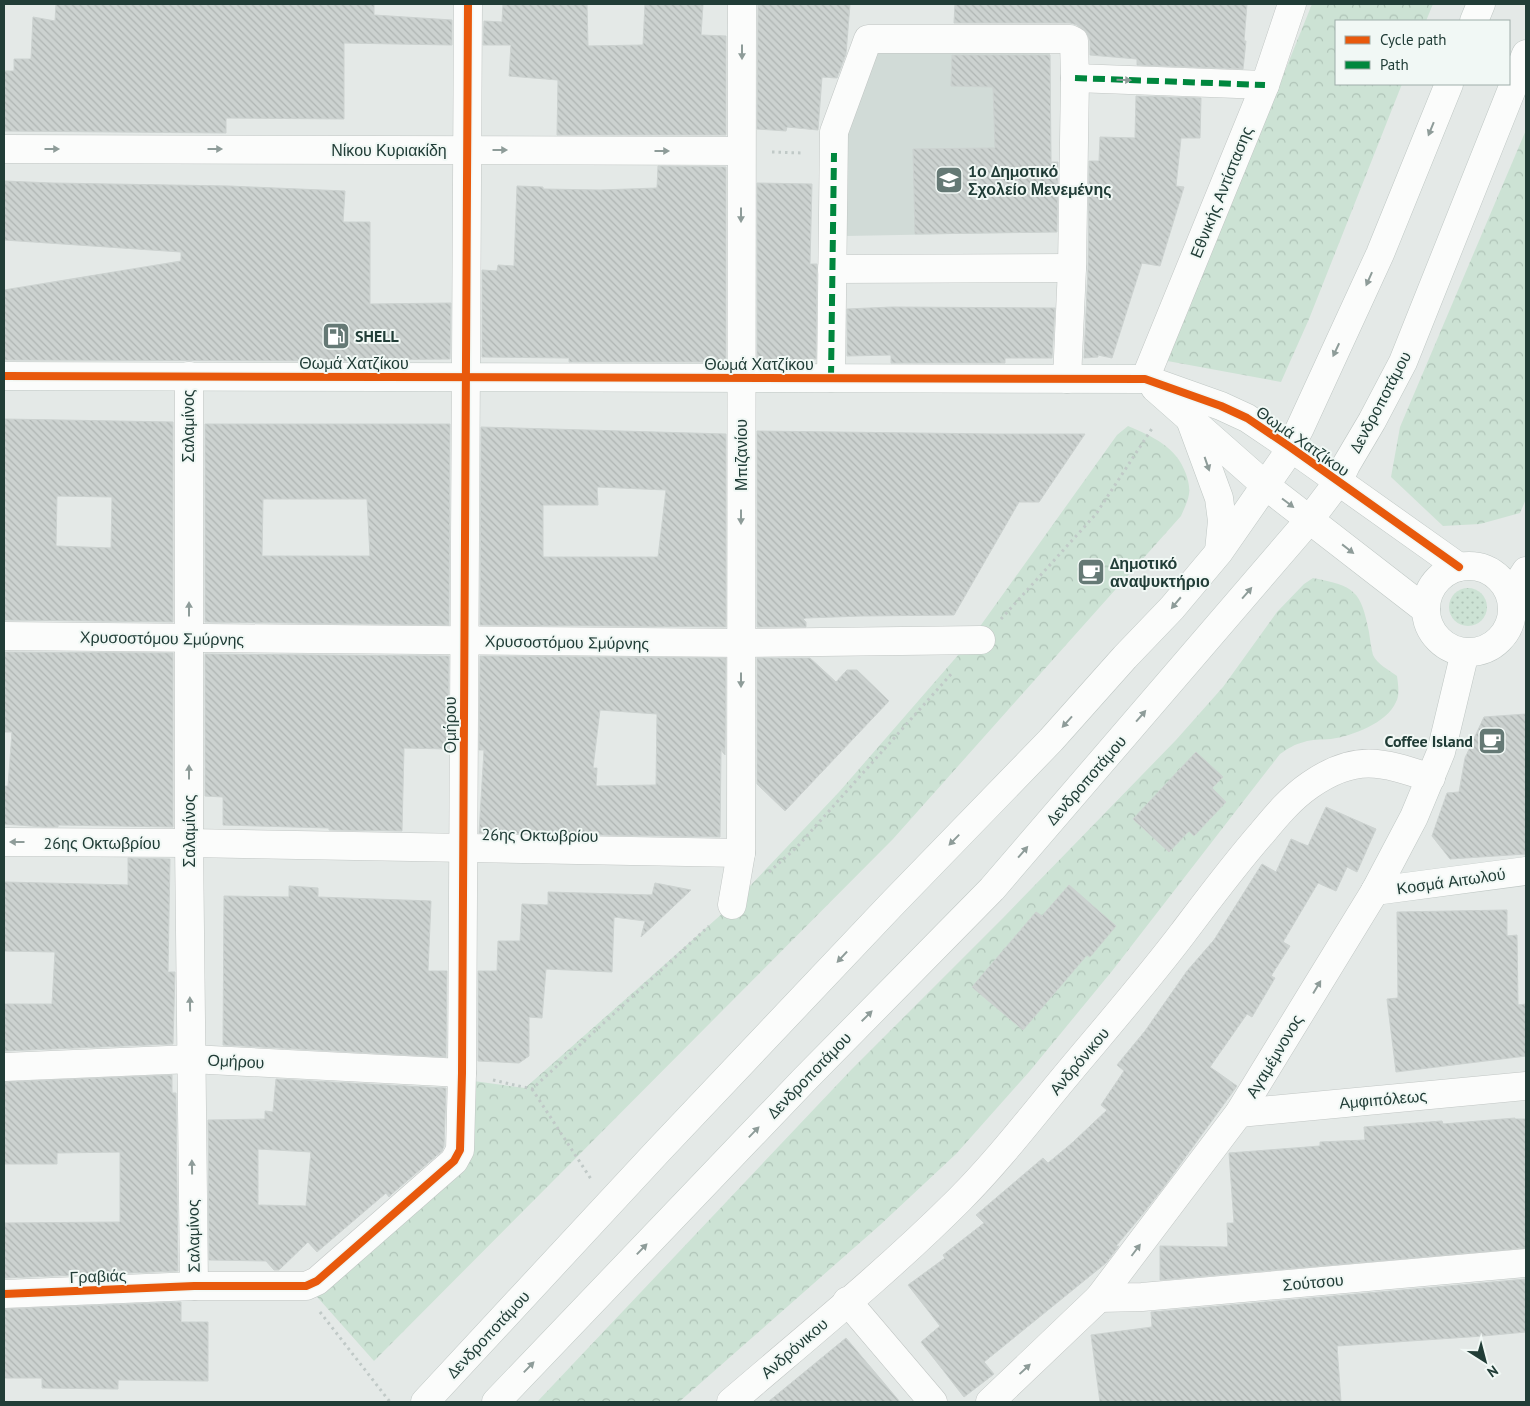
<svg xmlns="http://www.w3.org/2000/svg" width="1530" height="1406" viewBox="0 0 1530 1406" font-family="'PT Sans',sans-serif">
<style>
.built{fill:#d1dbd7}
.grass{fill:url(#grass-dots)}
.forest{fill:url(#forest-crowns)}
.building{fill:url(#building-back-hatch);stroke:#ccd2d0;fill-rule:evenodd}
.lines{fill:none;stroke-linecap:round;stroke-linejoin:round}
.street-casing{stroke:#c1c6c4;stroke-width:29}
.secondary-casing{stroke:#bfc7c4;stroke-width:29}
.path{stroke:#c0c9c7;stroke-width:3;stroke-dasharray:2.5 4;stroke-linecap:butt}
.street{stroke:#fbfcfb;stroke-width:28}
.secondary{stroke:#fbfcfb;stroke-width:28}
.quiet{stroke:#00873e;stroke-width:6;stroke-dasharray:12 6;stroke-linecap:butt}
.cycleway-casing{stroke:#f1f8f5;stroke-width:11}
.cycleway{stroke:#e8590c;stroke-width:8}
.oneway{fill:#8e9c99}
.labels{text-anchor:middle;stroke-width:4;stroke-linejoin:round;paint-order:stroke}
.street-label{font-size:16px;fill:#213d37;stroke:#f1f8f5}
.poi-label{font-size:16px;font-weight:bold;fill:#213d37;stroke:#f1f8f5;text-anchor:start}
</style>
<defs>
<pattern id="grass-dots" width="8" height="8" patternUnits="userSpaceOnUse" patternTransform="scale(1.25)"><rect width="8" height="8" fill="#cce2d4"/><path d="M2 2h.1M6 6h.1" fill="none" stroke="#afc3b7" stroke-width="1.8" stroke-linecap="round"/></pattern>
<pattern id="forest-crowns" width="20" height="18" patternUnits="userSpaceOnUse" patternTransform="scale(1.25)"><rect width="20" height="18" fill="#cce2d4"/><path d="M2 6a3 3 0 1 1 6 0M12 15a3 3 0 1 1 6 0" fill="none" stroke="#afc3b7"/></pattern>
<pattern id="building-back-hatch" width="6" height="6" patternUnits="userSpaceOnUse" patternTransform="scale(1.25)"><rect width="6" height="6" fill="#ccd2d0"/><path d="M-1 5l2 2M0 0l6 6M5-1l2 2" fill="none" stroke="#afb5b3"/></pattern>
</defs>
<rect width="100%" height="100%" fill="#e4e9e7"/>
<!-- built -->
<polygon class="built" points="876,53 1050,53 1052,232 846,236 846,137"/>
<!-- grass -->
<circle class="grass" cx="1468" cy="607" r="19"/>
<!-- forest -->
<g class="forest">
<polygon points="1312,4 1433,4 1426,21 1336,21 1336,84 1402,84 1309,319 1281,382 1162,360 1214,246 1243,175"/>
<polygon points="1526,130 1526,499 1520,513 1480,524 1443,526 1391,477 1400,427"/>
<path d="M1128 426C1153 437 1176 446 1186 474 1188 480 1190 487 1189 494 1188 501 1184 509 1181 516L893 839 374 1361 311 1290 463 1159 466 1080 525 1088 732 905 839 792 966 646 1117 435Z"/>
<path d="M1313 578C1355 586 1361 591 1369 632 1370 639 1371 648 1373 655 1377 664 1389 670 1397 676 1398 684 1400 695 1396 702 1387 723 1352 736 1331 739 1322 740 1312 739 1304 742 1295 744 1287 749 1280 754L1112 971 1029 1072 956 1154 880 1225 679 1402H537L851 1070 1003 918 1176 740 1223 687 1277 612 1304 584Z"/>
</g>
<!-- building -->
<g class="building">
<polygon points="56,4 374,4 374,15 452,20 452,45 344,43 344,119 226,118 226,133 4,131 4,71 14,71 14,59 31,59 33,17 55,21"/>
<polygon points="503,4 587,4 588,46 643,45 645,4 703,4 701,35 726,36 726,135 557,135 558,80 509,76 511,45 483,45 484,21 502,22"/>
<polygon points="758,4 850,4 846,54 837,78 822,77 818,130 787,127 786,131 757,129"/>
<polygon points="955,4 1247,4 1244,41 1246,41 1243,69 1137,65 1137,59 1090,55 1090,41 1087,33 1077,25 1070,23 954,23"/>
<polygon points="952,55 1050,55 1051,162 1058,162 1057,232 915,234 913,149 995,148 993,87 951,86"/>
<polygon points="1136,96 1201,98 1200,138 1181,138 1176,186 1184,187 1160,266 1142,263 1112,358 1098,355 1098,357 1084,358 1088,268 1089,161 1099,161 1100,137 1135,138"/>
<polygon points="658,166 726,167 726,362 569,362 569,358 482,357 482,270 497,271 498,265 514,266 517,186 543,187 543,189 600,190 657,188"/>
<polygon points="4,181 52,183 229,186 345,191 343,222 370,222 370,304 451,303 450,359 354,360 354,361 4,360 4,290 181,261 181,252 4,240"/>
<polygon points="757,183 812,184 810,264 817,264 816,359 807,359 807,362 757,362"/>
<polygon points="892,307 1055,308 1052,358 1005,358 1005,363 891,363 891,355 847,356 847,309"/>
<path d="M4 419 173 422V622L4 620ZM57 496 112 497 111 548 56 546Z"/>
<path d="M205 424H450L449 625 205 622ZM263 499H367L370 556H262Z"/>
<path d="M481 427 726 434V627L480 625ZM597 487 666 490 658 557H543V505H598Z"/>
<polygon points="757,431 996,434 1085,434 1039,502 1019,502 954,615 861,616 806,618 803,619 806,622 806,627 757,627"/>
<polygon points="4,652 173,653 173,827 58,825 58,827 45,827 4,824 4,786 8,786 12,732 4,732"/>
<polygon points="205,654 449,656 448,749 404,748 402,831 329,830 329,828 223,825 223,797 205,796"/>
<path d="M480 656 726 658 725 755 721 750 720 837 479 833 484 750H479ZM600 710 657 714 656 785 596 786 597 768H593Z"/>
<polygon points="757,658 810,658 836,682 847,670 857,670 889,701 785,811 757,784"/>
<polygon points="1526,714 1526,854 1450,859 1432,836 1447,793 1459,792 1465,758 1484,717"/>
<polygon points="1196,752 1223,777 1212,788 1226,802 1194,836 1189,831 1169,852 1133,819"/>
<polygon points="1326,807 1376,829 1357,872 1347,867 1336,891 1318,883 1283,942 1290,946 1271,976 1275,978 1252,1017 1247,1014 1210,1067 1237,1086 1166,1184 1142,1215 1116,1246 1119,1246 1106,1263 984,1362 994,1374 964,1397 921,1342 940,1326 908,1285 945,1258 943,1255 984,1223 976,1215 1043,1158 1048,1163 1072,1143 1107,1110 1101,1105 1124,1071 1117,1065 1145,1031 1187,971 1214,940 1262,864 1276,872 1291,839 1308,846"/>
<polygon points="128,858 170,859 168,972 175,972 173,1044 4,1051 4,1004 52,1004 55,952 4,951 4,882 128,885"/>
<polygon points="655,883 691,890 641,937 645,921 614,917 612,972 546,969 542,1018 529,1017 529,1056 519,1063 478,1061 478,971 497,971 498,941 520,941 522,904 548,905 548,892 652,895"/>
<polygon points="1069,885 1116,926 1090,957 1087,955 1023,1030 972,987 1036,912 1042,916"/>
<polygon points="289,886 318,888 318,897 431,901 428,971 447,971 446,1057 223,1045 224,896 289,897"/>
<polygon points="1507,910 1507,936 1517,935 1518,1005 1526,1004 1526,1056 1396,1072 1387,999 1398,998 1397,912"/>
<polygon points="172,1075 172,1093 176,1093 178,1271 4,1278 4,1223 120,1222 120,1152 57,1153 57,1164 4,1164 4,1082"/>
<path d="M276 1079 446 1088 444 1146 442 1151 393 1193 389 1197 386 1193 317 1252 308 1242 279 1270H274L266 1261 209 1260 208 1120 265 1119V1111L273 1112ZM258 1149 311 1152 306 1206 258 1205Z"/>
<polygon points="1515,1118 1515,1119 1526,1119 1526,1248 1160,1280 1160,1246 1228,1247 1227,1223 1234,1223 1229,1153 1320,1146 1320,1142 1365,1140 1364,1127 1442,1121 1443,1124"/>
<polygon points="1526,1279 1526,1332 1483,1336 1337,1346 1341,1402 1100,1402 1091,1335 1152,1327 1151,1312"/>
<polygon points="181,1302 181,1322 208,1322 208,1381 118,1380 118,1389 42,1388 42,1378 4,1378 4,1309"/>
<polygon points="846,1338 900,1402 768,1402"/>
</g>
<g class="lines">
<!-- street casing -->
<g class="street-casing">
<g id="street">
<polyline points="1075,78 1265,85"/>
<polyline points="4,149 741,151"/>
<polyline points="832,269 1072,268"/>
<polyline points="189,376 189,843 194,1286"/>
<polyline points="831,378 834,132 868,39 1070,39 1074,41 1075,78 1072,268 1067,379"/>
<polyline points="1145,379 1265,85 1292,4"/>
<polyline points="4,636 741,643 981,640"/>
<polyline points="4,842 189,843 741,853"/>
<polyline points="732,905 741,853 742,4"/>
<polyline points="4,1067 191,1059 462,1073"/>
<polyline points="1239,1113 1526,1086"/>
<polyline points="4,1294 194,1286 306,1286 317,1281 454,1161 460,1150 462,1073 468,4"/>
<polyline points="1099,1298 1142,1297 1526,1263"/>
<polyline points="847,1301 933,1402"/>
<path d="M731 1402C808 1336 887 1272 959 1200 997 1162 1030 1119 1064 1078 1104 1030 1145 983 1183 933 1208 900 1234 865 1262 833 1276 816 1291 798 1310 785 1356 753 1382 762 1431 778"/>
<polyline points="990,1402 1099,1298 1239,1113 1375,891"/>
</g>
</g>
<!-- secondary casing -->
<g class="secondary-casing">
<g id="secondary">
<polyline points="1474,21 1481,4"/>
<polyline points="4,376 1145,379 1221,406 1247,418 1290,447 1459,567"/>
<polyline points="1155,388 1266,486 1426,610"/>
<polyline points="1191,422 1219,498 1222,521 1219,551"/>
<circle cx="1469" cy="609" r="43"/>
<polyline points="1511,594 1526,571"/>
<polyline points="1375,891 1414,817 1441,752 1465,652"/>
<polyline points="1375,891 1526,871"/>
<polyline points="425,1402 658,1151 891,905 1051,740 1125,657 1172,608 1219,552 1283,460 1300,428 1380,254 1449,84"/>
<polyline points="496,1402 804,1080 992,889 1310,519 1338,482 1346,465 1372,421 1403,362 1526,54"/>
</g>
</g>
<!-- path -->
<g class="path">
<polyline points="772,152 803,153"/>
<polyline points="1001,619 1096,514 1153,427"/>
<polyline points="769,872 796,848 953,672"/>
<polyline points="493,1080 532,1089 709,926"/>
<polyline points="532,1089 591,1179"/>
<polyline points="320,1312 390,1402"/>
</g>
<!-- street -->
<use href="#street" class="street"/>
<!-- secondary -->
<use href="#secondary" class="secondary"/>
<!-- quiet -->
<g class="quiet">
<polyline points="1075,78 1265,85"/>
<polyline points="831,378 834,153"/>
</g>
<!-- cycleway casing -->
<g class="cycleway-casing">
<g id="cycleway">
<polyline points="4,376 1145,379 1221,406 1247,418 1290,447 1459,567"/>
<polyline points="4,1294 194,1286 306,1286 317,1281 454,1161 460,1150 462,1073 468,4"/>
</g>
</g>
<!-- cycleway -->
<use href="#cycleway" class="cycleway"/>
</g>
<!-- one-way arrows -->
<defs><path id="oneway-solid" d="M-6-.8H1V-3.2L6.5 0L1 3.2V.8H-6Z" transform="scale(1.25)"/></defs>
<g class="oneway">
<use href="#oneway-solid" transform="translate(742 52) rotate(90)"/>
<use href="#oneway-solid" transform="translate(1124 80) rotate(2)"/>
<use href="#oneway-solid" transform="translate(1431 129) rotate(112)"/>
<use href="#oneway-solid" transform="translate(52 149)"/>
<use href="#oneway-solid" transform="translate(215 149)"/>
<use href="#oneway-solid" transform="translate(500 150)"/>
<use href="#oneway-solid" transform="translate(662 151)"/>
<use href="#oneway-solid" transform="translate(741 215) rotate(90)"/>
<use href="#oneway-solid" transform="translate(1369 279) rotate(114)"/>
<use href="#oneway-solid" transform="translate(1336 350) rotate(115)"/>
<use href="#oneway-solid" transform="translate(1207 464) rotate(71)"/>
<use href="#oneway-solid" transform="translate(1288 503) rotate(37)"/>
<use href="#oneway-solid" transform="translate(741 517) rotate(90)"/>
<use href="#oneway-solid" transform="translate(1348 549) rotate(38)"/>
<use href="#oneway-solid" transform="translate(1247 593) rotate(-49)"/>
<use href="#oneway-solid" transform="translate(1176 603) rotate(130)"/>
<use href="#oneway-solid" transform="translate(189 609) rotate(-90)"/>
<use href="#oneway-solid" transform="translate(741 680) rotate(90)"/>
<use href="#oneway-solid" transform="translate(1141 716) rotate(-49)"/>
<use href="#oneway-solid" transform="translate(1067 722) rotate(132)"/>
<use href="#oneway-solid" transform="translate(189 772) rotate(-90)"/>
<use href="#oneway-solid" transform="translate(954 840) rotate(134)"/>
<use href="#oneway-solid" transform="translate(17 842) rotate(-180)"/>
<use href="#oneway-solid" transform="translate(1023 852) rotate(-49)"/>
<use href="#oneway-solid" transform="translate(842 957) rotate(133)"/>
<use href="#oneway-solid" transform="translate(1317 987) rotate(-59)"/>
<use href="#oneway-solid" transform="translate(190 1004) rotate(-91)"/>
<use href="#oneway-solid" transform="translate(867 1016) rotate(-45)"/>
<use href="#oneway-solid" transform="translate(754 1132) rotate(-46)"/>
<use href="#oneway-solid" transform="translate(192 1167) rotate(-91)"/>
<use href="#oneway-solid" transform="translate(642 1249) rotate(-46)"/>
<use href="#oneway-solid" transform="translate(1136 1250) rotate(-53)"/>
<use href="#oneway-solid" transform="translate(529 1367) rotate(-46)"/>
<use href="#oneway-solid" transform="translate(1025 1369) rotate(-43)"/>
</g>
<!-- icons -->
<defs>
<g id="school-square" transform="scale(1.4375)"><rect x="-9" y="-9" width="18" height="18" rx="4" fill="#657975" stroke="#f1f8f5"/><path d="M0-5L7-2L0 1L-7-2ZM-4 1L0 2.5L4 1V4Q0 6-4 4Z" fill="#fff"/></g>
<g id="fuel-square" transform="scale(1.4375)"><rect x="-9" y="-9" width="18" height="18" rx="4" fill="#657975" stroke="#f1f8f5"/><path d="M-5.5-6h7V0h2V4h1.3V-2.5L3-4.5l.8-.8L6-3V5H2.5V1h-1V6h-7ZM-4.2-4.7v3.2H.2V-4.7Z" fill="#fff"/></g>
<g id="cafe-square" transform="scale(1.4375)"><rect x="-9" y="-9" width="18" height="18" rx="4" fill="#657975" stroke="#f1f8f5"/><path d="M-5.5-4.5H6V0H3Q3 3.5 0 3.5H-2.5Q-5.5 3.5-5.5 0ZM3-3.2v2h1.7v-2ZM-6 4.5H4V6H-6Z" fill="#fff"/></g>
</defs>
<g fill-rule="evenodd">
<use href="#school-square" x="949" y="180"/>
<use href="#fuel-square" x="336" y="336"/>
<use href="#cafe-square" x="1091" y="572"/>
<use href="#cafe-square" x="1492" y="741"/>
</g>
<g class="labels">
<!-- street labels -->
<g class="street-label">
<text x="389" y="156">Νίκου Κυριακίδη</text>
<text transform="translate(1221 192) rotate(-68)" y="6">Εθνικής Αντίστασης</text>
<text x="354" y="369">Θωμά Χατζίκου</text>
<text x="759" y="370">Θωμά Χατζίκου</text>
<text transform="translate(1380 402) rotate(-62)" y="6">Δενδροποτάμου</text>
<text transform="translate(188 426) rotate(-90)" y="6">Σαλαμίνος</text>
<text transform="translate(1303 441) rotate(35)" y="6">Θωμά Χατζίκου</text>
<text transform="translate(741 455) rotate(-90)" y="6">Μπιζανίου</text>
<text transform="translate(162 638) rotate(1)" y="6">Χρυσοστόμου Σμύρνης</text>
<text transform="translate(567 642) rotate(1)" y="6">Χρυσοστόμου Σμύρνης</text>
<text transform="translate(450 725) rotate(-90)" y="6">Ομήρου</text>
<text transform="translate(1086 780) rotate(-49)" y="6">Δενδροποτάμου</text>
<text transform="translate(189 831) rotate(-90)" y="6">Σαλαμίνος</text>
<text transform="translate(540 835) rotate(1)" y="6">26ης Οκτωβρίου</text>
<text x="102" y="849">26ης Οκτωβρίου</text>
<text transform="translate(1451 881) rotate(-8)" y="6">Κοσμά Αιτωλού</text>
<text transform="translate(1274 1056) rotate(-59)" y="6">Αγαμέμνονος</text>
<text transform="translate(236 1061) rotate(3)" y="6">Ομήρου</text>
<text transform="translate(1079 1061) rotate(-50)" y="6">Ανδρόνικου</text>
<text transform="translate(809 1075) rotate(-46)" y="6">Δενδροποτάμου</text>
<text transform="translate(1383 1099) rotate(-5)" y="6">Αμφιπόλεως</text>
<text transform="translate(193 1236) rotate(-91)" y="6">Σαλαμίνος</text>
<text transform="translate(98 1276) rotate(-2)" y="6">Γραβιάς</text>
<text transform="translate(1313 1282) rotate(-5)" y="6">Σούτσου</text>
<text transform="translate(488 1334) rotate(-47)" y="6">Δενδροποτάμου</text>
<text transform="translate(794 1348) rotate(-41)" y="6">Ανδρόνικου</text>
</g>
<!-- poi labels -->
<g class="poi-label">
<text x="968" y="177">1ο Δημοτικό<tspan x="968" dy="18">Σχολείο Μενεμένης</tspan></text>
<text x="355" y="342">SHELL</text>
<text x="1110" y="569">Δημοτικό<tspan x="1110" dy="18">αναψυκτήριο</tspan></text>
<text x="1473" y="747" text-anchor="end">Coffee Island</text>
</g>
</g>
<!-- border -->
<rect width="1530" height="1406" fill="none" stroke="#213d37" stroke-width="10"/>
<!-- legend -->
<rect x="1335" y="20" width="175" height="65" fill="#f1f8f5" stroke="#9eada9"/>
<rect x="1345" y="36" width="25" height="8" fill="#e8590c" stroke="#9eada9"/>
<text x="1380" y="45" font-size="15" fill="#213d37">Cycle path</text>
<rect x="1345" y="61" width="25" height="8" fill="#00873e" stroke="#9eada9"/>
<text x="1380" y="70" font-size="15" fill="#213d37">Path</text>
<!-- north arrow -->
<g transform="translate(1485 1361) rotate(144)" stroke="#f1f8f5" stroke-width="4" paint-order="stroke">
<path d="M0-4L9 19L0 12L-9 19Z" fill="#213d37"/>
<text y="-8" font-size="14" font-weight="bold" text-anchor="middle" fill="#213d37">N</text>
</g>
</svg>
